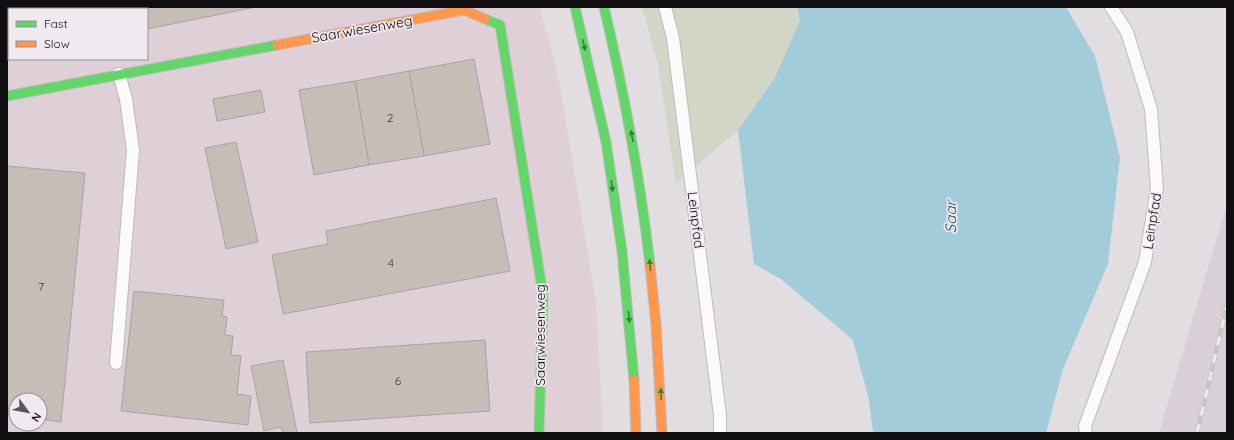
<svg xmlns="http://www.w3.org/2000/svg" width="1234" height="440" viewBox="0 0 1234 440" font-family="Quicksand,sans-serif">
<style>
.commercial{fill:#dfd0d7;fill-rule:evenodd}
.built{fill:#d8cfd8}
.green{fill:#d1d6c7}
.water{fill:#a3ccdb}
.building{fill:#c6bdb7;stroke:#a7a4a5}
.lines{fill:none;stroke-linecap:round;stroke-linejoin:round}
.lane-casing{stroke:#bebbbe;stroke-width:14}
.fast-casing{stroke:#bebbbe;stroke-width:11}
.slow-casing{stroke:#bebbbe;stroke-width:11}
.lane{stroke:#fafafa;stroke-width:12}
.fast{stroke:#63d668;stroke-width:9}
.slow{stroke:#ff974d;stroke-width:9}
.rail-casing{stroke:#c7c6c7;stroke-width:4.5}
.rail{stroke:#f0e9f0;stroke-width:3;stroke-dasharray:9;stroke-linecap:butt}
.oneway{fill:#3e7c40}
.labels{text-anchor:middle;stroke-width:3.5;stroke-linejoin:round;paint-order:stroke}
.number-label{font-size:12px;fill:#3e3a3a}
.street-label{font-size:14px;fill:#100e10;stroke:#f0e9f0}
.water-label{font-size:15px;font-style:italic;fill:#194c5b;stroke:#f0e9f0}
</style>
<rect width="100%" height="100%" fill="#e1dde1"/>
<!-- commercial -->
<path class="commercial" d="M7 7H540L559 81 596 303 603 433H7ZM9 9H147V59H9ZM16 400H40V424H16Z"/>
<!-- built -->
<polygon class="built" points="1227,205 1227,433 1159,433 1200,294"/>
<!-- green -->
<polygon class="green" points="642,7 797,7 800,21 774,79 738,130 676,183 658,65"/>
<!-- water -->
<polygon class="water" points="797,7 1066,7 1095,56 1120,157 1108,264 1063,369 1046,433 873,433 869,400 853,340 781,279 754,264 738,130 774,79 800,21"/>
<!-- building -->
<g class="building">
<polygon points="7,7 256,7 147,29 147,9 9,9 9,32 7,33"/>
<polygon points="474,59 490,144 424,156 409,71"/>
<polygon points="409,71 424,156 369,165 355,81"/>
<polygon points="355,81 369,165 314,175 299,90"/>
<polygon points="261,90 265,112 217,121 213,99"/>
<polygon points="236,142 258,242 226,249 205,148"/>
<polygon points="7,166 85,173 61,422 40,419 40,400 16,400 16,416 7,414"/>
<polygon points="496,198 510,271 283,314 272,255 328,244 326,231"/>
<polygon points="134,291 224,300 222,316 227,317 225,335 233,336 231,355 241,356 237,394 251,396 248,425 121,411"/>
<polygon points="485,340 490,411 310,423 306,352"/>
<polygon points="283,360 297,433 283,433 281,427 264,431 251,366"/>
</g>
<g class="lines">
<!-- lane casing -->
<g class="lane-casing">
<g id="lane">
<polyline points="665,7 673,38 720,415 720,433"/>
<polyline points="116,363 133,150 126,99 119,74"/>
<polyline points="1086,433 1085,426 1145,262 1157,188 1151,109 1127,32 1111,7"/>
</g>
</g>
<!-- fast casing -->
<g class="fast-casing">
<g id="fast">
<polyline points="575,7 606,142 622,251 634,380"/>
<path d="M604 7C624 92 640 178 650 265"/>
<polyline points="485,19 500,25 543,295 539,433"/>
<polyline points="7,96 277,45"/>
</g>
</g>
<!-- slow casing -->
<g class="slow-casing">
<g id="slow">
<polyline points="277,45 464,10 485,19"/>
<polyline points="650,265 656,325 662,433"/>
<polyline points="634,380 636,433"/>
</g>
</g>
<!-- lane -->
<use href="#lane" class="lane"/>
<!-- fast -->
<use href="#fast" class="fast"/>
<!-- slow -->
<use href="#slow" class="slow"/>
<!-- rail casing -->
<g class="rail-casing">
<polyline id="rail" points="1197,433 1227,305"/>
</g>
<!-- rail -->
<use href="#rail" class="rail"/>
</g>
<!-- one-way arrows -->
<defs><path id="oneway-solid" d="M-6-.8H1V-3.2L6.5 0L1 3.2V.8H-6Z"/></defs>
<g class="oneway">
<use href="#oneway-solid" transform="translate(584 45) rotate(77)"/>
<use href="#oneway-solid" transform="translate(632 136) rotate(-100)"/>
<use href="#oneway-solid" transform="translate(612 186) rotate(82)"/>
<use href="#oneway-solid" transform="translate(650 265) rotate(-96)"/>
<use href="#oneway-solid" transform="translate(629 317) rotate(84)"/>
<use href="#oneway-solid" transform="translate(661 394) rotate(-92)"/>
</g>
<g class="labels">
<!-- number labels -->
<g class="number-label">
<text x="390" y="122">2</text>
<text x="391" y="267">4</text>
<text x="41" y="291">7</text>
<text x="398" y="385">6</text>
</g>
<!-- street labels -->
<g class="street-label">
<text transform="translate(362 29) rotate(-10)" y="5">Saarwiesenweg</text>
<text transform="translate(696 220) rotate(83)" y="5">Leinpfad</text>
<text transform="translate(1152 221) rotate(-81)" y="5">Leinpfad</text>
<text transform="translate(540 335) rotate(-90)" y="5">Saarwiesenweg</text>
</g>
<!-- water labels -->
<g class="water-label">
<text transform="translate(951 217) rotate(-90)" y="5">Saar</text>
</g>
</g>
<!-- border -->
<rect width="1234" height="440" fill="none" stroke="#100e10" stroke-width="16"/>
<!-- legend -->
<rect x="8" y="8" width="140" height="52" fill="#f0e9f0" stroke="#969196"/>
<rect x="16" y="21" width="20" height="6" fill="#63d668" stroke="#969196"/>
<text x="44" y="28" font-size="12" fill="#100e10">Fast</text>
<rect x="16" y="41" width="20" height="6" fill="#ff974d" stroke="#969196"/>
<text x="44" y="48" font-size="12" fill="#100e10">Slow</text>
<!-- north arrow -->
<g transform="translate(28 412) rotate(122)"><circle r="19" fill="#f0e9f0" stroke="#969196"/>
<path d="M0-3L7 15L0 10L-7 15Z" fill="#595659"/>
<text y="-6" font-size="11" font-weight="bold" text-anchor="middle" fill="#100e10">N</text>
</g>
</svg>
